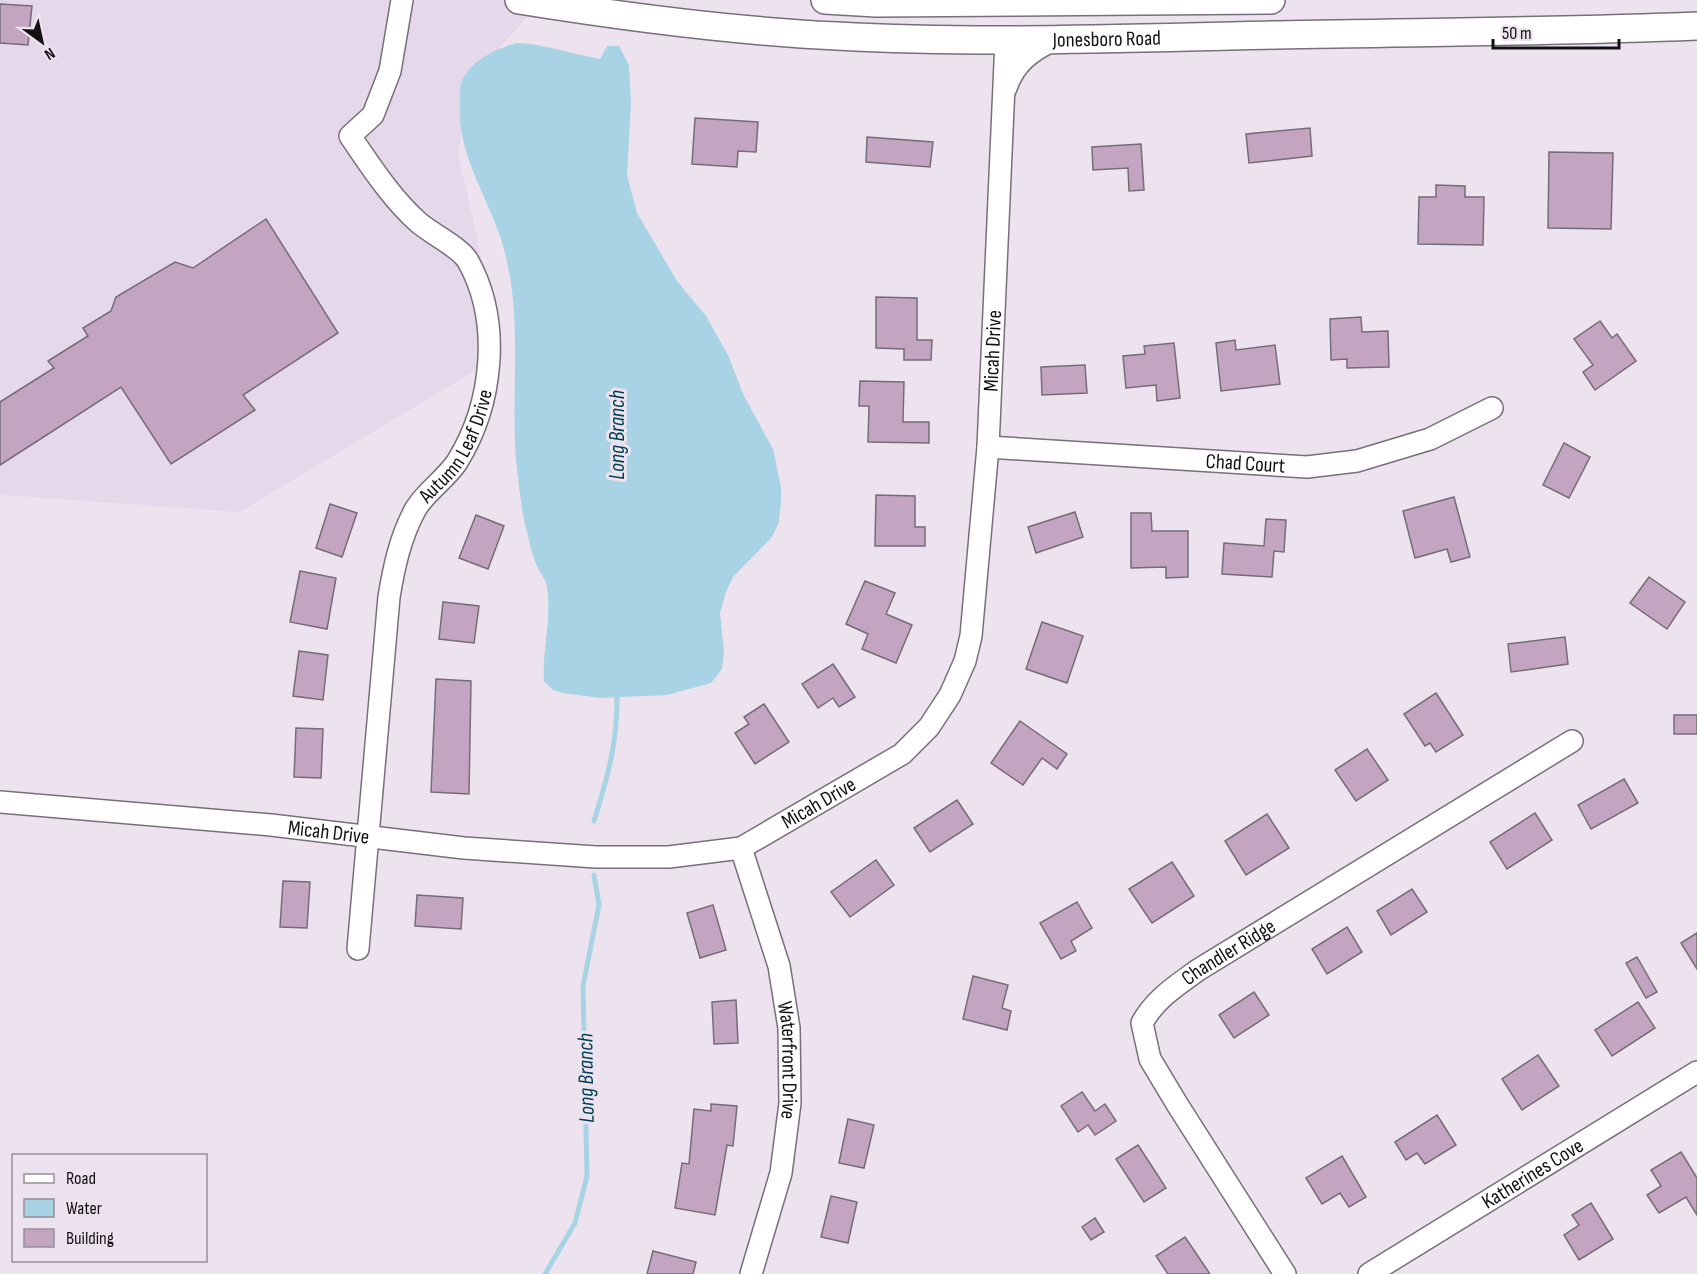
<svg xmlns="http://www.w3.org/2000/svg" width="1697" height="1274" viewBox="0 0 1697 1274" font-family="'Sofia Sans Condensed',sans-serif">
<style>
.commercial{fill:#e5d8eb}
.water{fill:#a8d3e5}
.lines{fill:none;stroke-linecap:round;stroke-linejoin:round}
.stream{stroke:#a8d3e5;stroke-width:5}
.building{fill:#c3a5c2;stroke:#756c75;stroke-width:1.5}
.minor-casing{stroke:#776f79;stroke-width:24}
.major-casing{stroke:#776f79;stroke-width:30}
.minor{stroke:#fff;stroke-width:21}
.major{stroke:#fff;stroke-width:27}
.labels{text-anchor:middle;stroke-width:6;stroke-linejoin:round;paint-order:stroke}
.street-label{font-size:21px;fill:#131014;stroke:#ede3ee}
.water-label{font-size:22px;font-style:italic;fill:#014053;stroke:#ede3ee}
</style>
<rect width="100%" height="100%" fill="#ede3ee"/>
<!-- commercial -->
<polygon class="commercial" points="0,0 537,0 527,17 474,77 458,153 503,354 240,512 0,495"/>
<!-- water -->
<path class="water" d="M517 43C546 44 571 54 600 59L607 46H619L629 65 631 102 627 175 637 213 677 281 706 316 728 355 744 396 773 449 781 487V502L779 522 772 537 733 577 726 592 720 613 724 651 722 669 711 683 667 695 600 698 563 693 553 690 544 681C542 649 552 619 547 587 546 579 540 573 537 566 533 557 530 546 528 536 521 512 519 485 516 460 511 392 522 323 506 257 494 203 456 159 460 102 460 97 459 90 461 84 468 62 496 48 517 43Z"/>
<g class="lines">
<!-- stream -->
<g class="stream">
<path d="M594 821C608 776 618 741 617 693"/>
<polyline points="545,1274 575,1223 587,1176 583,986 599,905 594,875"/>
</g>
</g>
<!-- building -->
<g class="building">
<polygon points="0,4 32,6 28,45 0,43"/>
<polygon points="695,118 758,122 756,152 738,151 737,167 692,164"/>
<polygon points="1310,128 1312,156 1249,163 1246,134"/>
<polygon points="867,137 933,142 930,167 866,162"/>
<polygon points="1141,144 1144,190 1129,191 1128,168 1093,170 1092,147"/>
<polygon points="1549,152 1613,153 1611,229 1548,228"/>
<polygon points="1436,185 1465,186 1465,197 1484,197 1483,245 1418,244 1419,197 1436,197"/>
<polygon points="266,219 338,333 243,395 255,410 171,464 121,387 0,465 0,402 54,368 48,361 88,336 83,328 111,311 116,297 175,262 193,268"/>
<polygon points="876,297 917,298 917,340 932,340 931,360 904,360 904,349 876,348"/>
<polygon points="1361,317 1362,332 1388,331 1389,367 1347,368 1347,359 1331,360 1330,319"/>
<polygon points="1600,321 1612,338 1617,334 1636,361 1595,390 1583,372 1593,365 1574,339"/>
<polygon points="1235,340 1236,350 1275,345 1280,384 1221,391 1216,343"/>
<polygon points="1174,343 1180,398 1157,401 1156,385 1126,388 1123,356 1145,354 1144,346"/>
<polygon points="1085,365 1087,393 1042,395 1041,367"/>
<polygon points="860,381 904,382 903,422 929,422 929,443 868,442 869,406 859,406"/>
<polygon points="1564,443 1590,457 1569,498 1543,485"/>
<polygon points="876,495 915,496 915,527 925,527 925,546 875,546"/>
<polygon points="1454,497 1470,557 1451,562 1447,549 1415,558 1403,511"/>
<polygon points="330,504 357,513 342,557 316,548"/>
<polygon points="1075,512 1083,537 1036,553 1028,527"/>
<polygon points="1131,513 1151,513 1152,531 1188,531 1188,577 1166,578 1166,567 1131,568"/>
<polygon points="476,515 504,526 488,569 459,558"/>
<polygon points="1266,519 1286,520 1284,552 1274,551 1272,577 1222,574 1224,543 1264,546"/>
<polygon points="300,571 336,578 327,629 290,622"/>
<polygon points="1649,577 1685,602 1667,629 1630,603"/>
<polygon points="865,581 895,593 886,614 912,625 896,663 862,649 868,634 846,624"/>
<polygon points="443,602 479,606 474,643 439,639"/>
<polygon points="1042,622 1083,636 1067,683 1026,669"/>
<polygon points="1565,637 1568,664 1511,672 1508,644"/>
<polygon points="299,651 328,655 323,700 293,696"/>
<polygon points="833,664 855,697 839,707 833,698 818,708 802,684"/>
<polygon points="436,679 471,681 469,794 431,792"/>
<polygon points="1436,693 1463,735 1436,752 1430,743 1425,746 1404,714"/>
<polygon points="764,704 789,742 755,764 735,733 749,724 744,717"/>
<rect x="1674" y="715" width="23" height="19"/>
<polygon points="1020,721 1067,754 1057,769 1042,758 1023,785 991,763"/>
<polygon points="296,728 323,729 321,778 294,777"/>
<polygon points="1367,749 1388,780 1356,801 1335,770"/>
<polygon points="1624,779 1638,803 1591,829 1578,805"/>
<polygon points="957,800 973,824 930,852 914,828"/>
<polygon points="1535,813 1552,840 1507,869 1490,842"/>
<polygon points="1267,814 1289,848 1246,875 1225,841"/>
<polygon points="876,860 894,885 850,917 831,892"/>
<polygon points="1172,862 1194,896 1152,923 1129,889"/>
<polygon points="283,881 310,882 307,928 280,927"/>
<polygon points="1412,889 1427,912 1391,935 1377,911"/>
<polygon points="417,895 463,898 461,929 415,926"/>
<polygon points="1077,902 1092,928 1071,941 1076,951 1061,959 1040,923"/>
<polygon points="713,905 726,950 700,958 687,913"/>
<polygon points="1347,927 1362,952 1327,974 1312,949"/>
<polygon points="1697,933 1697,969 1681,943"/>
<polygon points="1637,957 1657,992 1646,998 1626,963"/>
<polygon points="973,976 1008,985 1002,1008 1011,1011 1007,1030 963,1019"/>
<polygon points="1254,992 1269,1015 1234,1038 1219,1015"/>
<polygon points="736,1000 738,1043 714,1044 712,1002"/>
<polygon points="1638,1002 1655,1028 1612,1056 1595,1030"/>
<polygon points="1538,1055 1559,1086 1522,1110 1502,1079"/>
<polygon points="1082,1092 1095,1111 1105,1104 1116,1121 1095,1135 1088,1125 1078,1132 1061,1106"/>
<polygon points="711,1104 737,1106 733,1146 727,1145 715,1215 675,1208 682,1163 689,1164 694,1109 711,1111"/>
<polygon points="1437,1115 1456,1145 1425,1164 1417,1153 1406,1160 1395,1142"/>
<polygon points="848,1119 874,1125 864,1168 839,1163"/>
<polygon points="1138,1145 1166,1188 1144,1202 1116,1159"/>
<polygon points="1681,1152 1697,1178 1697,1215 1686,1197 1659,1213 1647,1195 1661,1186 1651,1170"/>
<polygon points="1342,1156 1366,1197 1349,1207 1340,1193 1322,1204 1306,1178"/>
<polygon points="831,1196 857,1202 848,1243 821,1237"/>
<polygon points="1591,1203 1613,1239 1579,1260 1564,1235 1579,1225 1572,1215"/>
<polygon points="1095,1218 1104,1232 1091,1240 1082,1227"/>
<polygon points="1185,1237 1210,1274 1168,1274 1156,1256"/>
<polygon points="653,1251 696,1262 693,1274 647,1274"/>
</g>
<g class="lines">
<!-- minor casing -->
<g class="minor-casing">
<g id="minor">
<path d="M1006 88C1014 63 1032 50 1054 40"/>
<path id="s1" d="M988 447 1307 467 1357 461 1430 439 1492 408"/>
<path id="s2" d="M0 802 271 825 464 848 596 857H669L741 848 902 754 929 727 950 695 965 661 971 636 988 447 1006 40"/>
<path id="s3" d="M741 848 779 966 789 1028 790 1103 781 1173 751 1274"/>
<path id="s4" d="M358 949 389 597C394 567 400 538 415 510 425 492 445 480 457 462 493 404 502 322 468 261 460 247 430 233 418 222 391 198 370 165 350 136L373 115 390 71 402 0"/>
<path id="s5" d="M1285 1274 1177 1104 1150 1059 1142 1023C1155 999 1176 986 1198 970L1572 741"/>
<path id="s6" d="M1369 1274 1697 1072"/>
</g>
</g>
<!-- major casing -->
<g class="major-casing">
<g id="major">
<path id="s7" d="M519 0C625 17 729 31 837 36 983 44 1130 38 1276 35 1416 32 1557 32 1697 26"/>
<polyline points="825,0 876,3 1271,0"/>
</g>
</g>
<!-- minor -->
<use href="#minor" class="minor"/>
<!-- major -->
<use href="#major" class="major"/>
</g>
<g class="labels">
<!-- street labels -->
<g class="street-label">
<text dy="7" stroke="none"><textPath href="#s7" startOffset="590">Jonesboro Road</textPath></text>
<text dy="7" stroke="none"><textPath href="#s2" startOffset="1356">Micah Drive</textPath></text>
<text dy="7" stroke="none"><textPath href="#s4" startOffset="522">Autumn Leaf Drive</textPath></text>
<text dy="7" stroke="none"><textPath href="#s1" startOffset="258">Chad Court</textPath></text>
<text dy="7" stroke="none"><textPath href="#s2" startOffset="834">Micah Drive</textPath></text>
<text dy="7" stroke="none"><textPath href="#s2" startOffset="330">Micah Drive</textPath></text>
<text dy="7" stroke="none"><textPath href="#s5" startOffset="404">Chandler Ridge</textPath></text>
<text dy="7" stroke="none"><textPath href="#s3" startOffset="219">Waterfront Drive</textPath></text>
<text dy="7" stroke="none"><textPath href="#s6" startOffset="192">Katherines Cove</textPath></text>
</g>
<!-- water labels -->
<g class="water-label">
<text transform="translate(616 435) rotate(-90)" y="8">Long Branch</text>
<text transform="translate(585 1078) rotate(-91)" y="8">Long Branch</text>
</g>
</g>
<!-- legend -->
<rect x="12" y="1154" width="195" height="108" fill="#ede3ee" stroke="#968f97" stroke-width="1.5"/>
<rect x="24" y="1174" width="30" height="9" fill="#ffffff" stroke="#968f97" stroke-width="1.5"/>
<text x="66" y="1184" font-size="18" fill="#131014">Road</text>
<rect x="24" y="1199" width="30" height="18" fill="#a8d3e5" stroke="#968f97" stroke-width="1.5"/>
<text x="66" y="1214" font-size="18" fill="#131014">Water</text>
<rect x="24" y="1229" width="30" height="18" fill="#c3a5c2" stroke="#968f97" stroke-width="1.5"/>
<text x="66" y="1244" font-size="18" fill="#131014">Building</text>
<!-- north arrow -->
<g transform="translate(42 42) rotate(147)" stroke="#ede3ee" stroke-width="4.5" paint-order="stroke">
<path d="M0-4.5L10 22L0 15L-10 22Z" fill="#131014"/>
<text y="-9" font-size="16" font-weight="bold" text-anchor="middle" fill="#131014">N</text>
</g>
<!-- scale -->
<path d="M1493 39v9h126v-9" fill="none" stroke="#131014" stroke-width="3"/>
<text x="1502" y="39" font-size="18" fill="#131014" stroke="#ede3ee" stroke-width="4.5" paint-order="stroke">50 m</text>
</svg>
